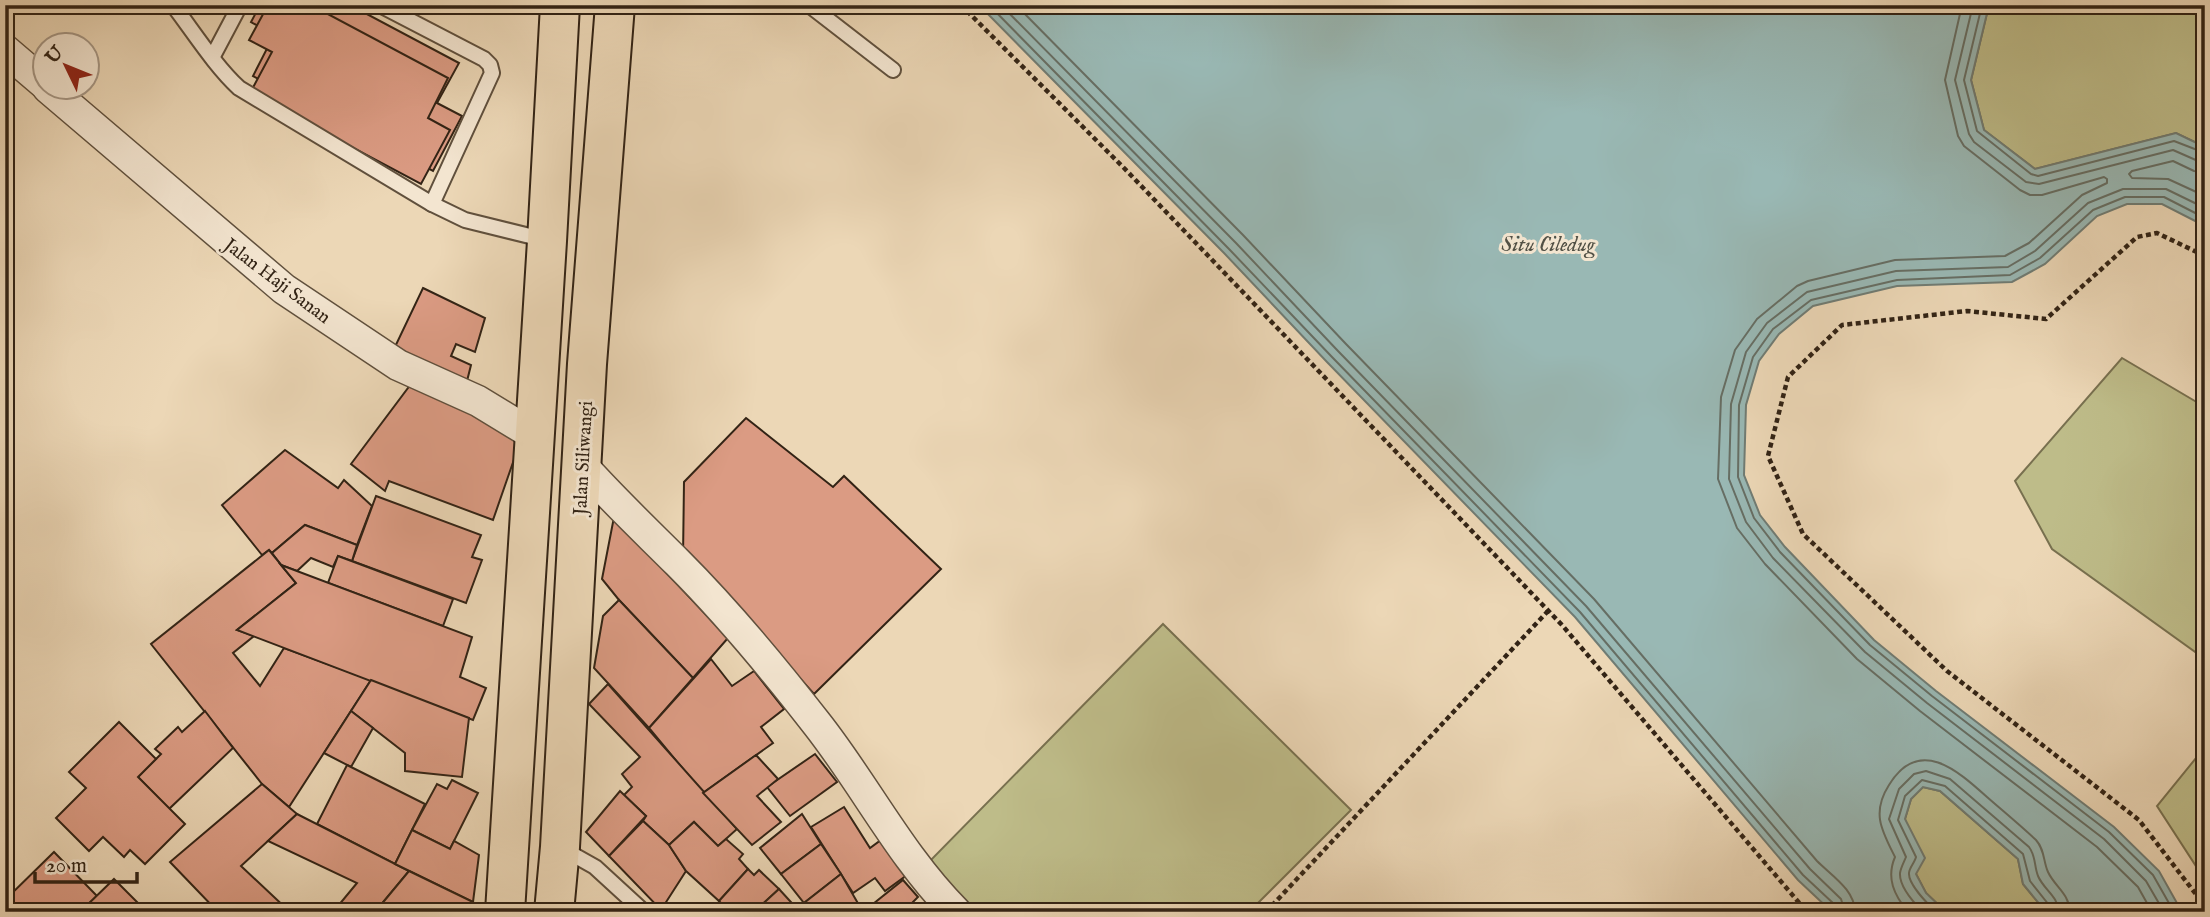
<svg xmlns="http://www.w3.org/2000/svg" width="2210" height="917" viewBox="0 0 2210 917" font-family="'IM FELL English',serif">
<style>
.green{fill:#bebc89;stroke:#78704f;stroke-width:2}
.water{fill:#99b8b4;stroke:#707c74;stroke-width:2}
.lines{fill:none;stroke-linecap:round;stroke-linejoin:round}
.shore{stroke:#666e64;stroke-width:2}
.building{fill:#db9b83;stroke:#322315;stroke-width:2}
.lane-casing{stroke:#60503d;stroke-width:18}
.street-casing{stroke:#60503d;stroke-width:33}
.primary-casing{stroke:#322315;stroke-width:42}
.path{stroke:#322315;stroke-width:4.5;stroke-dasharray:5 3.5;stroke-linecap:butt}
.lane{stroke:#f3e5d0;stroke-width:14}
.street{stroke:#f3e5d0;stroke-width:30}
.primary{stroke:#ecd7b6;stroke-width:38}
.labels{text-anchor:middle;stroke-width:6;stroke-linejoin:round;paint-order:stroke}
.street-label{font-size:19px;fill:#322315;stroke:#f3e5d0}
.water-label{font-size:21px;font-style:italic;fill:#515045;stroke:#f3e5d0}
</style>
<rect width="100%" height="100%" fill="#ecd7b6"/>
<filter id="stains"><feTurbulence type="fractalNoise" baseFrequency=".00286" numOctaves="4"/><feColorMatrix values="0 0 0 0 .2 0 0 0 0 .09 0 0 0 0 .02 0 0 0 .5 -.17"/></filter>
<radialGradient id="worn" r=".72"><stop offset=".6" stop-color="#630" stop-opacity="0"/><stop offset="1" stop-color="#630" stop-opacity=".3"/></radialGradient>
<!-- green -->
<g class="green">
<polygon points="1989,5 2205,5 2205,147 2176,133 2035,169 1984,130 1971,80"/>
<polygon points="2122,358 2205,407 2205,659 2052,549 2015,481"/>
<polygon points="1163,624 1351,810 1249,912 959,912 924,867"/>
<polygon points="2205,747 2205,880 2157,806"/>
<polygon points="1923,787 1940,791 2018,859 2023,884 2046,912 1946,912 1926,893 1916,874 1905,819 1911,799"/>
</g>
<!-- water -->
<polygon class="water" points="979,5 1989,5 1971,80 1984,130 2035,169 2176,133 2205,147 2205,226 2162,204 2127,204 2097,216 2045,264 2012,282 1897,286 1813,306 1779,334 1759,361 1746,405 1744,475 1760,515 1785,547 1874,640 1936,691 2114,827 2159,871 2182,912 2046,912 2023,884 2018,859 1940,791 1923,787 1911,799 1905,819 1925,858 1916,874 1926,893 1946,912 1832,912 1798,880 1575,617 1327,362 1224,253"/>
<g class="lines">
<!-- shore -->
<g class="shore">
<polyline points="989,5 1229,249 1332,357 1580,612 1803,875 1834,904 1836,912"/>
<polyline points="1001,5 1236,243 1338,351 1586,606 1810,869 1841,899 1845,912"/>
<path d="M1016 5 1243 235 1346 344 1594 599 1817 861C1832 876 1855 890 1855 912"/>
<polyline points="1962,5 1945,80 1958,136 1964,146 2020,190 2030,195 2042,195 2104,177 2107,179 2107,183 2082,195 2029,243 2005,256 1895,260 1808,281 1797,286 1757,319 1735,350 1721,397 1718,479 1737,528 1765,564 1857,659 1920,711 2097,847 2138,887 2152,912"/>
<polyline points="1973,5 1955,80 1969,134 1974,142 2026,182 2039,184 2173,150 2198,161 2205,162"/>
<polyline points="1982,5 1964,80 1977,131 2031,174 2038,176 2174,141 2205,153"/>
<polyline points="2205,172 2194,171 2173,161 2132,171 2129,174 2132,178 2168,179 2205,196"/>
<path d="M1908 912C1894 895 1886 878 1895 857 1882 831 1871 813 1889 785 1919 736 1957 770 1987 797 2003 811 2020 825 2036 840 2045 850 2043 861 2048 872 2055 887 2069 893 2070 912"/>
<path d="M1923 912C1914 903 1899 887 1900 873 1901 867 1904 862 1906 857L1889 819 1899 789 1914 774 1926 771 1950 779 2029 847C2036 856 2034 866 2038 876 2044 890 2058 896 2059 912"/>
<path d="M1936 912C1928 904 1908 885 1909 873 1909 868 1915 862 1916 857L1898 820 1905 796 1922 780 1945 786 2023 854 2030 881 2049 905 2051 912"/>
<polyline points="2164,912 2146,881 2104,839 1927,703 1865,652 1773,558 1746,522 1729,479 1731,404 1746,352 1767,323 1807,292 1896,271 2008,267 2035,251 2088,203 2123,189 2166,189 2205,208"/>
<polyline points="2174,912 2153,875 2109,832 1932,696 1870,645 1780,552 1754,518 1738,477 1739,405 1753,357 1773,329 1811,300 1897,280 2010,275 2040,258 2093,210 2125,197 2164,197 2205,218"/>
</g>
</g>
<!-- building -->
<g class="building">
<polygon points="260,5 350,5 459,63 437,103 462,116 433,171 253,76 274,35 251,22"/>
<polygon points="268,5 311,5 448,78 428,118 450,130 421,184 250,93 272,52 249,40"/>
<polygon points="423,288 485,318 475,352 456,344 451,356 471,365 466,385 393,351"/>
<polygon points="414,380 518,426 518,448 493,520 389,481 385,491 351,464"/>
<polygon points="746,418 833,487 844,476 941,569 814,694 737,609 683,558 684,482"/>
<polygon points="285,450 338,488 344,480 372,506 357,545 305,525 272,553 269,550 262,555 222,505"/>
<polygon points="376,496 481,535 472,557 482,560 466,603 352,561"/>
<polygon points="614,517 728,638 693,678 619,600 602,579"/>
<polygon points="305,525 357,545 352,561 338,556 333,567 311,558 297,571 281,565 272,553"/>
<polygon points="269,550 296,583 237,630 254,636 233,653 260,686 284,648 371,680 289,807 262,784 151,644"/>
<polygon points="338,556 453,599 443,626 328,583"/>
<polygon points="281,565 472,637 460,677 486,688 473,720 237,630 296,583"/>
<polygon points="619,600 693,678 649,728 594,668 603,616"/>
<polygon points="711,659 732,686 754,671 784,709 761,727 773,743 703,793 649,728"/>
<polygon points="371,680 469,718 462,777 405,771 405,753 351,711"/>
<polygon points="608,684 737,829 718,846 694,822 669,845 643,821 646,816 624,795 632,787 622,774 640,757 589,704"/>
<polygon points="205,711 233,748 169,809 138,777 161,754 155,749 178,727 182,732"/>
<polygon points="351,711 373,728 351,767 324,753"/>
<polygon points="119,722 156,759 138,777 185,824 145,864 130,850 124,857 103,837 89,851 56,818 86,788 69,772"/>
<polygon points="815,754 837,782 790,816 767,787"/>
<polygon points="756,755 778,779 757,796 781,822 752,845 703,793"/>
<polygon points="347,765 425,804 395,864 317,824"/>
<polygon points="452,780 478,793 450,849 412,830 437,784 447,789"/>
<polygon points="262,784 297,814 241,866 290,912 218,912 170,862"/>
<polygon points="620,791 646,816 609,856 586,832"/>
<polygon points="844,807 870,848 881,840 907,875 885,891 875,878 853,893 811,827"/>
<polygon points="297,814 409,871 375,912 333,912 357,883 268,841"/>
<polygon points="802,814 821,844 781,874 760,848"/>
<polygon points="643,821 669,845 686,871 661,910 609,856"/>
<polygon points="694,822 718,846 726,839 743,854 739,859 748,869 719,901 686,871 669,845"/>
<polygon points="412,830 450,849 454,841 479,855 473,902 395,864"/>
<polygon points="821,844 841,874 804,903 781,874"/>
<polygon points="54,852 97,896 80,912 16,912 5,900"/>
<polygon points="748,869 754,875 759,870 779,889 754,912 749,912 743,905 736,912 729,912 719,901"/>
<polygon points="409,871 473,902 471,912 444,912 432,905 428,912 375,912"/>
<polygon points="841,874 863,912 811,912 804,903"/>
<polygon points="114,879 142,907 137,912 80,912"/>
<polygon points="903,880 918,897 903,912 863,912"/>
<polygon points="779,889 800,912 754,912"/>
</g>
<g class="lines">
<!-- lane casing -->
<g class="lane-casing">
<g id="lane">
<path d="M173 5C193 31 215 66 239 88L432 204 465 220 546 240"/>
<polyline points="380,5 484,59 490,65 492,73 432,204"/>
<polyline points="809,5 893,70"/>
<polyline points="213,56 240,5"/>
<polyline points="563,849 595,867 644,912"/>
</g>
</g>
<!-- street casing -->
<g class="street-casing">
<g id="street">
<polyline points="5,50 46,85"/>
<polyline points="48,88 284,289 398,365 478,401 534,435"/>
<path d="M581 464C612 499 645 530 678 563 726 611 775 670 817 724 865 785 901 857 956 912"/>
</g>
</g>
<!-- primary casing -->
<g class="primary-casing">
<g id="primary">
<polyline points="505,912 547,241 560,5"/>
<polyline points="554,912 560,847 587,364 615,5"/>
</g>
</g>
<!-- path -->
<g class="path">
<polyline points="961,5 1124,168 1562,625 1807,912"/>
<polyline points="2205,256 2157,233 2137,237 2046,319 1967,311 1842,325 1788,377 1768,456 1803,534 1947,671 2139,820 2205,906"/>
<polyline points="1266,912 1548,611"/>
</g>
<!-- lane -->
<use href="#lane" class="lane"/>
<!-- street -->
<use href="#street" class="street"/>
<!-- primary -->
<use href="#primary" class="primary"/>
</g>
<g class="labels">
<!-- street labels -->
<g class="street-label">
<text transform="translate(278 280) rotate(37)" y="7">Jalan Haji Sanan</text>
<text transform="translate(582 458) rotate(-87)" y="7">Jalan Siliwangi</text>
</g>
<!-- water labels -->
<g class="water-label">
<text x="1548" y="251">Situ Ciledug</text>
</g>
</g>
<!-- margin -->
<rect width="2210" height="917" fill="none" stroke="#ecd7b6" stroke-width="28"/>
<rect x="7" y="7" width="2196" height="903" fill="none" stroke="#322315" stroke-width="3.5"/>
<rect x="14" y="14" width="2182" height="889" fill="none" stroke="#322315" stroke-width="2"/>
<!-- north arrow -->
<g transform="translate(66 66) rotate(313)"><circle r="33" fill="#f3e5d0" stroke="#a69785" stroke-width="2"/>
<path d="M0-5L12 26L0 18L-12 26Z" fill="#8f2418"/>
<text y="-10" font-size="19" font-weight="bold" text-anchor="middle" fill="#322315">U</text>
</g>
<!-- scale -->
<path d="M35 872v10h102v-10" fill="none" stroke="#322315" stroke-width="3.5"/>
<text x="46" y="872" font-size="21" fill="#322315" stroke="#f3e5d0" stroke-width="5" paint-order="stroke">20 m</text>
<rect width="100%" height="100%" filter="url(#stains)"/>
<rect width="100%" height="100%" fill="url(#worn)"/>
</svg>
